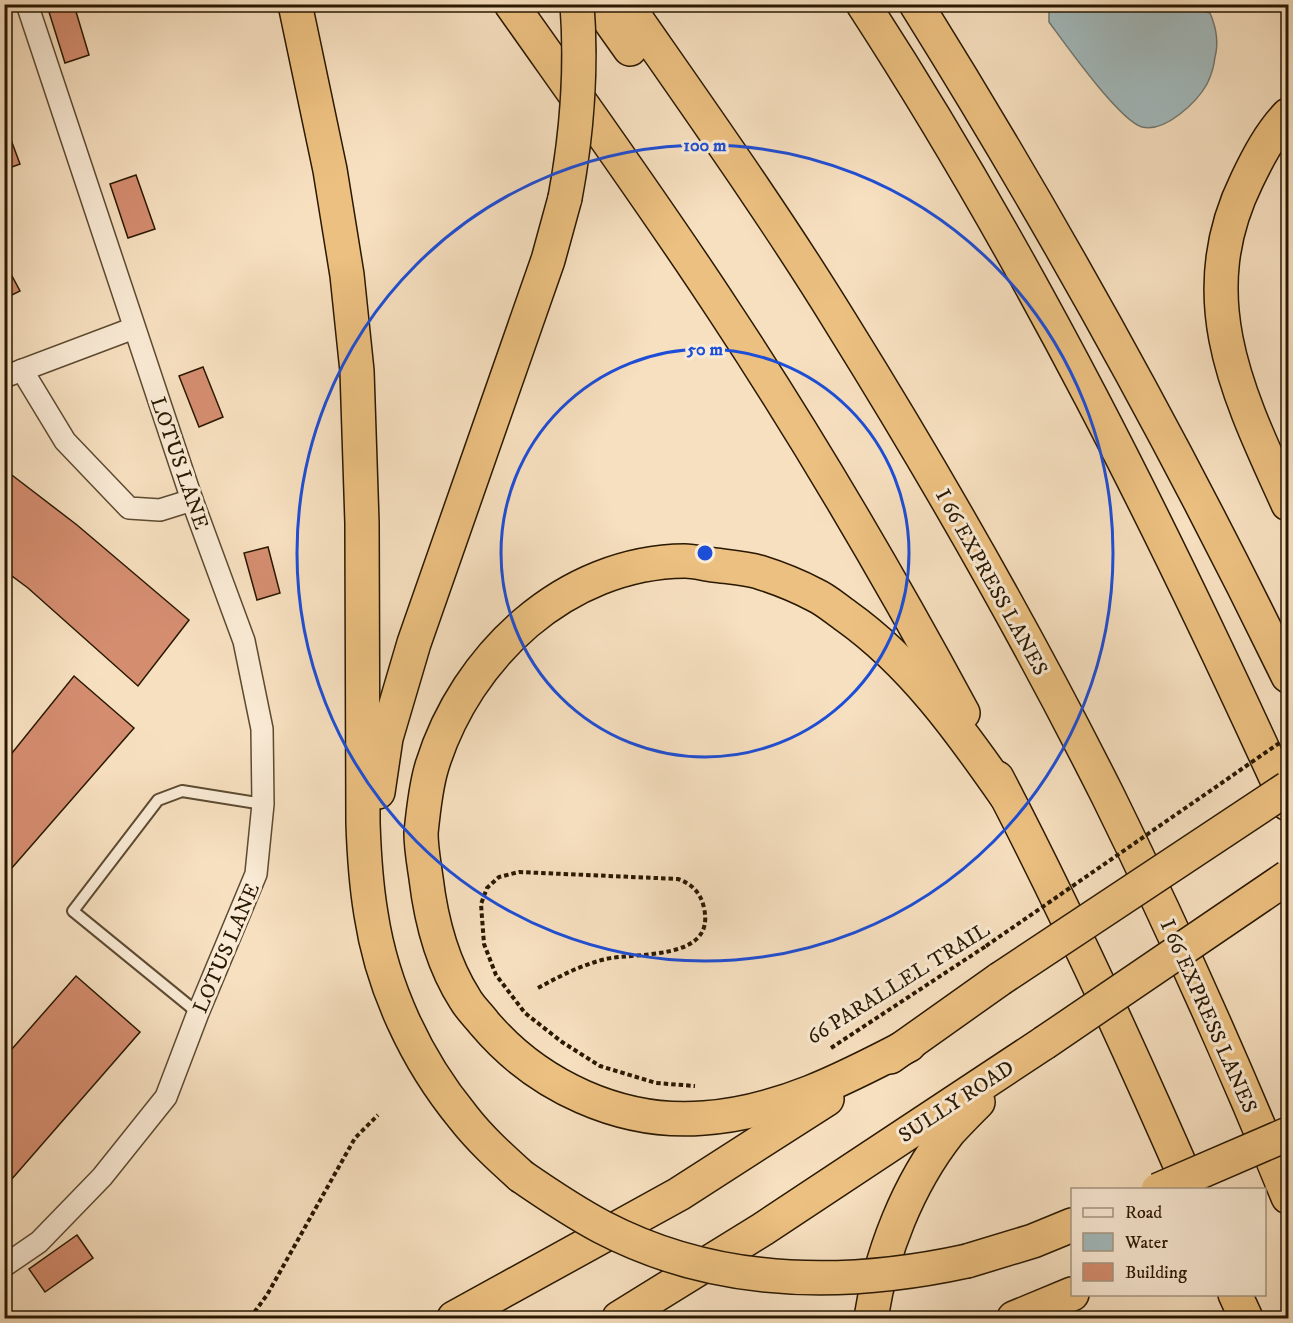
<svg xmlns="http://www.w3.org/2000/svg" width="1293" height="1323" viewBox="0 0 1293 1323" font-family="'IM FELL DW Pica',serif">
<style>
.water{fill:#a2babd;stroke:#727972;stroke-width:1.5}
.building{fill:#d58d70;stroke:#291801;stroke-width:1.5}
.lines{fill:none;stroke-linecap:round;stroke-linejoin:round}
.lane-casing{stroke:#5c4a31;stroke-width:14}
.street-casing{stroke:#5c4a31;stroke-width:24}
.highway-casing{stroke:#291801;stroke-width:36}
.path{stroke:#291801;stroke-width:4;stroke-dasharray:4.5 3;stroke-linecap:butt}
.lane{stroke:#faebd6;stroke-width:10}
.street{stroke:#faebd6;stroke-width:21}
.highway{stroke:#ecc080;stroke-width:33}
.highway-bridge-casing{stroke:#291801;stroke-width:36;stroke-linecap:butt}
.path-bridge{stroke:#291801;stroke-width:4;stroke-dasharray:4.5 3;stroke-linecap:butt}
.highway-bridge{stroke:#ecc080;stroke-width:33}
.ring{fill:none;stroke:#1d4ed8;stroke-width:3}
.labels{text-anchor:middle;stroke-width:6;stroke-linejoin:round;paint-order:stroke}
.street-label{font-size:21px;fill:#291801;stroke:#faebd6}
.centre{fill:#1d4ed8;stroke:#faebd6;stroke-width:3}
.ring-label{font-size:18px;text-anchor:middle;font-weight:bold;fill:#1d4ed8;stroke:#faebd6;stroke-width:6;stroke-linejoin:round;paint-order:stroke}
</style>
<rect width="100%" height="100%" fill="#f7e0c0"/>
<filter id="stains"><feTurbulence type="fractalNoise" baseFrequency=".00333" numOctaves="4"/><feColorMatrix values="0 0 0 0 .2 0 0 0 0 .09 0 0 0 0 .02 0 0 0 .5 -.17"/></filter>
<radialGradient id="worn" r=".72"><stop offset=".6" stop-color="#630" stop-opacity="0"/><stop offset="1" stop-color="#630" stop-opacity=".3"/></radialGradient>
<!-- water -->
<path class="water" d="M1049 5H1181L1210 13C1216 27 1219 42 1215 57 1214 66 1211 76 1207 84 1197 102 1165 133 1142 127 1119 120 1066 45 1049 22Z"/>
<!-- building -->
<g class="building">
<polygon points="74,5 89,55 65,63 49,12"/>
<polygon points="4,121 20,164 4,170"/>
<polygon points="136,175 155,229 128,238 110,184"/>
<polygon points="4,261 20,291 4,299"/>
<polygon points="203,367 223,417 199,427 179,376"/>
<polygon points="4,469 77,525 189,620 138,686 28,588 4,570"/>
<polygon points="268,547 280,593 257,600 244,553"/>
<polygon points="74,676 134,728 4,877 4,763"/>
<polygon points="76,976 140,1032 4,1188 4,1058"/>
<polygon points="77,1235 93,1258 45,1292 29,1269"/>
</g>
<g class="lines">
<!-- lane casing -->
<g class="lane-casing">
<polyline id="lane" points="198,1013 73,911 158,800 182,791 263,804"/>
</g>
<!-- street casing -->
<g class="street-casing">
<g id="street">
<polyline points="22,370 65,441 129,508 160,510 192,500"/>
<polyline points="4,377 134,328"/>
<polyline points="4,1266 39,1242 102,1177 166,1097 198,1013 256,874 263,804 262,729 244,641 192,500 27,4"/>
</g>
</g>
<!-- highway casing -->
<g class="highway-casing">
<g id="highway">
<path d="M295 4 330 170 347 275 357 371 362 523 363 823C364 853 366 884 371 914 382 987 416 1060 463 1117 480 1139 501 1158 521 1176"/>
<path d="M511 4C583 106 656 207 724 311 810 441 889 576 963 713"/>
<polyline points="598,4 630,49"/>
<path d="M626 4C699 109 774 214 841 323 937 477 1027 635 1108 796 1173 928 1233 1062 1288 1197"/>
<path d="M863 4C1028 258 1163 529 1288 804"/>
<path d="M916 4C1052 222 1176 446 1288 676"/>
<path d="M1288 115C1270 134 1258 157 1247 180 1189 298 1239 396 1288 504"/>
<path d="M997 778C1067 912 1130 1050 1191 1190"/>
<polyline points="378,792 386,738 414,643 548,260 565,198"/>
<path d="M909 1045C844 1079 778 1113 704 1118 621 1125 537 1086 484 1023 478 1015 470 1008 465 999 442 963 431 920 426 878 424 864 421 848 421 833 423 813 426 785 432 766 466 656 565 562 685 561 694 561 705 564 714 565 729 567 745 568 759 572 778 578 798 586 815 595 826 600 836 609 846 616 912 663 960 730 1006 796"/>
<polyline points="890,1057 1000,979"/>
<polyline points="967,1261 1033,1241 1072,1225"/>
<polyline points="1235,1294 1246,1318"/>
<polyline points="454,1318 679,1194 827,1099"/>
<polyline points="619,1318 763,1229 1044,1043"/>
<path d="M871 1318C881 1253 908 1184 949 1132 958 1122 968 1112 978 1102"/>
<polyline points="1014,1318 1072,1294"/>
</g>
</g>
<!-- path -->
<g class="path">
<path d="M538 988C560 976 581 965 606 959 638 952 716 961 704 908 701 893 692 884 678 879L519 872 499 877 487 888 481 904 484 944 496 975 525 1013 562 1042 600 1066 656 1083 695 1086"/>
<polyline points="831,1048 986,946"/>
<polyline points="250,1318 267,1295 355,1138 378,1115"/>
</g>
<!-- lane -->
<use href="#lane" class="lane"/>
<!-- street -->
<use href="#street" class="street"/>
<!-- highway -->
<use href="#highway" class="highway"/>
<!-- highway-bridge casing -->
<g class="highway-bridge-casing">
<g id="highway-bridge">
<path d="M565 198C577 134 582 70 577 4"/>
<polyline points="1000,979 1288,788"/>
<polyline points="1044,1043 1288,877"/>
<path d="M521 1176C547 1194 574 1212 602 1227 717 1287 843 1288 967 1261"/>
<polyline points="1158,1190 1288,1134"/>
</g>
</g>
<!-- path-bridge -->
<polyline class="path-bridge" points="986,946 1288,737"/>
<!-- highway-bridge -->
<use href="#highway-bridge" class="highway-bridge"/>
</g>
<!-- distance rings -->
<g class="ring">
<circle cx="705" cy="553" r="204"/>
<circle cx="705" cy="553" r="408"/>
</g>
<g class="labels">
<!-- street labels -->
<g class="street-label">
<text transform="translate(180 463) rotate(71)" y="7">LOTUS LANE</text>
<text transform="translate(992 582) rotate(61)" y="7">I 66 EXPRESS LANES</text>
<text transform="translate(226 948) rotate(-67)" y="7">LOTUS LANE</text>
<text transform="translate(898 983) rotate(-32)" y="7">66 PARALLEL TRAIL</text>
<text transform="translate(1209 1016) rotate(66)" y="7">I 66 EXPRESS LANES</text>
<text transform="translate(956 1101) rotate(-33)" y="7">SULLY ROAD</text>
</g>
</g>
<circle cx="705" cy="553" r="9" class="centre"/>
<g class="ring-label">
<text x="705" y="151">100 m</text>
<text x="705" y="355">50 m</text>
</g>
<!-- margin -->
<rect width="1293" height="1323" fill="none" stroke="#f7e0c0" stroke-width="24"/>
<rect x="6" y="6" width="1281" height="1311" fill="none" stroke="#291801" stroke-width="3"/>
<rect x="12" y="12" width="1269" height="1299" fill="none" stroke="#291801" stroke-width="1.5"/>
<!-- legend -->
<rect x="1071" y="1188" width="195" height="108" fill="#faebd6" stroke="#a69781" stroke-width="1.5"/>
<rect x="1083" y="1208" width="30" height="9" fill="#faebd6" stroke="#a69781" stroke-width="1.5"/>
<text x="1125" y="1218" font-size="18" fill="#291801">Road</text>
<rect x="1083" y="1233" width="30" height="18" fill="#a2babd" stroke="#a69781" stroke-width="1.5"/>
<text x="1125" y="1248" font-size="18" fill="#291801">Water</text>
<rect x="1083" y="1263" width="30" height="18" fill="#d58d70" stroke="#a69781" stroke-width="1.5"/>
<text x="1125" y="1278" font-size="18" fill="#291801">Building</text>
<rect width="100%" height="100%" filter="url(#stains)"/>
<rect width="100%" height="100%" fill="url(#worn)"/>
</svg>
